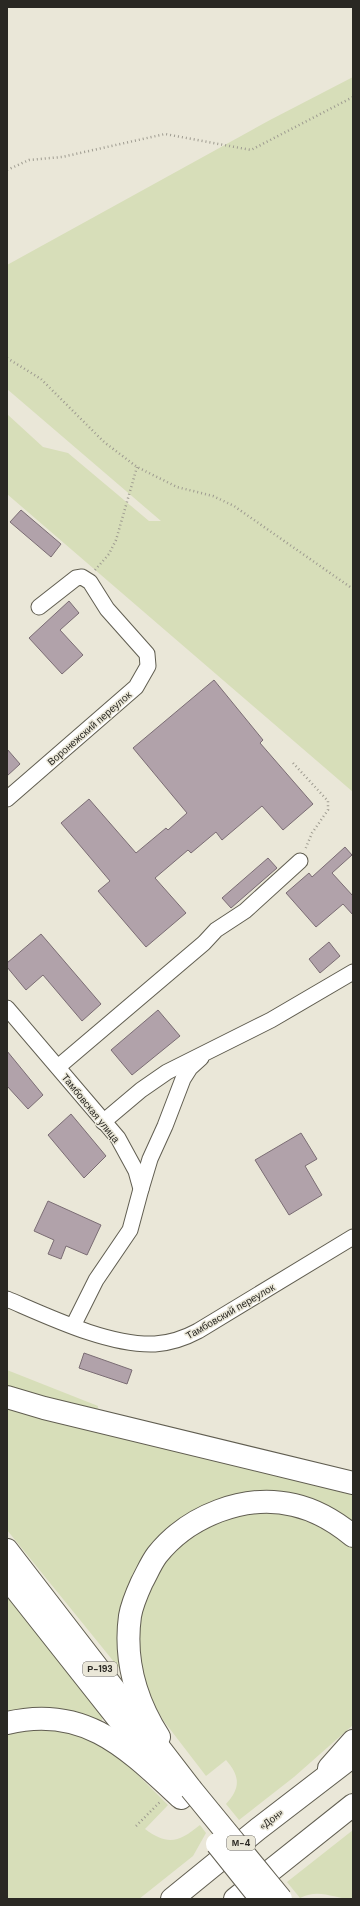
<svg xmlns="http://www.w3.org/2000/svg" width="360" height="1906" viewBox="0 0 360 1906" font-family="'DM Sans',sans-serif">
<style>
.green{fill:#d7deb9}
.building{fill:#b1a2aa;stroke:#7b6d74}
.lines{fill:none;stroke-linecap:round;stroke-linejoin:round}
.street-casing{stroke:#615e51;stroke-width:17}
.primary-casing{stroke:#615e51;stroke-width:24}
.highway-casing{stroke:#615e51;stroke-width:24}
.path{stroke:#9e9b90;stroke-width:2.5;stroke-dasharray:1 3;stroke-linecap:butt}
.street{stroke:#fff;stroke-width:15}
.primary{stroke:#fff;stroke-width:22}
.highway{stroke:#fff;stroke-width:22}
.highway-bridge-casing{stroke:#615e51;stroke-width:24;stroke-linecap:butt}
.highway-bridge{stroke:#fff;stroke-width:22}
.labels{text-anchor:middle;stroke-width:3;stroke-linejoin:round;paint-order:stroke}
.shield{fill:#eae7d8;stroke:#646159;stroke-width:1}
.shield-label{font-size:9px;font-weight:bold;fill:#2a2823}
.street-label{font-size:10px;fill:#2a2823;stroke:#eae7d8}
</style>
<rect width="100%" height="100%" fill="#eae7d8"/>
<!-- green -->
<g class="green">
<polygon points="353,77 353,792 7,494 7,414 43,447 68,453 149,521 161,521 7,389 7,265 270,120"/>
<polygon points="7,1370 98,1406 97,1414 7,1388"/>
<path d="M7 1407 353 1489V1725L294 1777 239 1820 226 1804C241 1788 240 1776 226 1760L206 1776 163 1720 147 1691 123 1673 7 1530Z"/>
<path d="M7 1596 105 1712 94 1740 127 1764 168 1805 145 1829C168 1846 179 1842 200 1825L206 1833 193 1856 139 1899H7Z"/>
<path d="M353 1830V1899C333 1899 320 1888 300 1898L287 1882Z"/>
</g>
<!-- building -->
<g class="building">
<polygon points="21,510 61,544 51,557 10,522"/>
<polygon points="69,601 79,613 60,630 83,655 62,674 29,638"/>
<polygon points="214,680 263,740 260,743 313,804 283,830 262,806 222,840 216,832 191,853 188,850 155,878 186,913 146,947 98,891 110,881 61,823 89,799 136,853 166,828 168,830 187,813 133,748"/>
<polygon points="7,749 20,764 7,776"/>
<polygon points="345,847 352,855 332,873 353,896 353,915 343,904 316,927 286,893 309,873 312,877"/>
<polygon points="268,858 277,868 231,908 222,898"/>
<polygon points="41,934 101,1004 82,1021 43,975 26,990 7,967 7,963"/>
<polygon points="329,942 340,956 320,973 309,959"/>
<polygon points="158,1010 180,1036 132,1075 111,1050"/>
<polygon points="7,1051 43,1095 28,1109 7,1086"/>
<polygon points="71,1114 106,1156 84,1178 48,1135"/>
<polygon points="301,1133 317,1159 305,1166 322,1195 289,1215 255,1160"/>
<polygon points="48,1201 101,1225 87,1255 66,1246 61,1259 48,1254 54,1240 34,1231"/>
<polygon points="84,1353 132,1370 127,1384 79,1368"/>
</g>
<g class="lines">
<!-- street casing -->
<g class="street-casing">
<g id="street">
<polyline points="7,799 136,687 148,666 147,654 107,609 90,582 82,577 76,578 39,607"/>
<polyline points="7,1008 118,1138 136,1171 141,1189 130,1230 96,1280 73,1326"/>
<polyline points="58,1067 204,943 216,930 245,911 300,861"/>
<polyline points="103,1122 141,1090 167,1072 271,1020 353,972"/>
<polyline points="141,1189 150,1159 165,1126 183,1079 190,1068 201,1058"/>
<path d="M7 1299C49 1317 109 1346 155 1344 170 1343 185 1338 198 1331L353 1237"/>
</g>
</g>
<!-- primary casing -->
<g class="primary-casing">
<g id="primary">
<path d="M7 1723C85 1704 128 1749 181 1798"/>
<path d="M159 1737C136 1701 124 1659 130 1616 132 1604 137 1593 142 1582 147 1573 151 1563 157 1555 188 1516 245 1493 294 1505 316 1510 336 1522 353 1536"/>
<polyline points="329,1768 353,1741"/>
</g>
</g>
<!-- highway casing -->
<g class="highway-casing">
<g id="highway">
<polyline points="7,1397 44,1408 353,1483"/>
<polyline points="7,1550 191,1789"/>
<polyline points="7,1578 165,1778"/>
<polyline points="172,1899 258,1829 353,1756"/>
<polyline points="235,1899 353,1805"/>
</g>
</g>
<!-- path -->
<g class="path">
<polyline points="7,170 29,160 62,157 165,134 251,150 353,97"/>
<polyline points="7,358 41,379 104,442 137,467 177,487 213,496 234,506 353,589"/>
<polyline points="95,570 109,554 116,540 137,467"/>
<polyline points="293,763 328,801 328,810 312,833 305,850"/>
<polyline points="136,1826 161,1801"/>
</g>
<!-- street -->
<use href="#street" class="street"/>
<!-- primary -->
<use href="#primary" class="primary"/>
<!-- highway -->
<use href="#highway" class="highway"/>
<!-- highway-bridge casing -->
<g class="highway-bridge-casing">
<g id="highway-bridge">
<polyline points="191,1789 281,1899"/>
<polyline points="217,1844 261,1899"/>
</g>
</g>
<!-- highway-bridge -->
<use href="#highway-bridge" class="highway-bridge"/>
</g>
<g class="labels">
<!-- shield labels -->
<g class="shield">
<rect x="83" y="1662" width="34" height="14" rx="3"/>
<rect x="227" y="1836" width="28" height="14" rx="3"/>
</g>
<g class="shield-label">
<text x="100" y="1672">Р-193</text>
<text x="241" y="1846">М-4</text>
</g>
<!-- street labels -->
<g class="street-label">
<text transform="translate(89 728) rotate(-41)" y="4">Воронежский переулок</text>
<text transform="translate(91 1108) rotate(51)" y="4">Тамбовская улица</text>
<text transform="translate(230 1311) rotate(-30)" y="4">Тамбовский переулок</text>
<text transform="translate(271 1819) rotate(-37)" y="4">«Дон»</text>
</g>
</g>
<!-- border -->
<rect width="360" height="1906" fill="none" stroke="#2a2823" stroke-width="16"/>
</svg>
